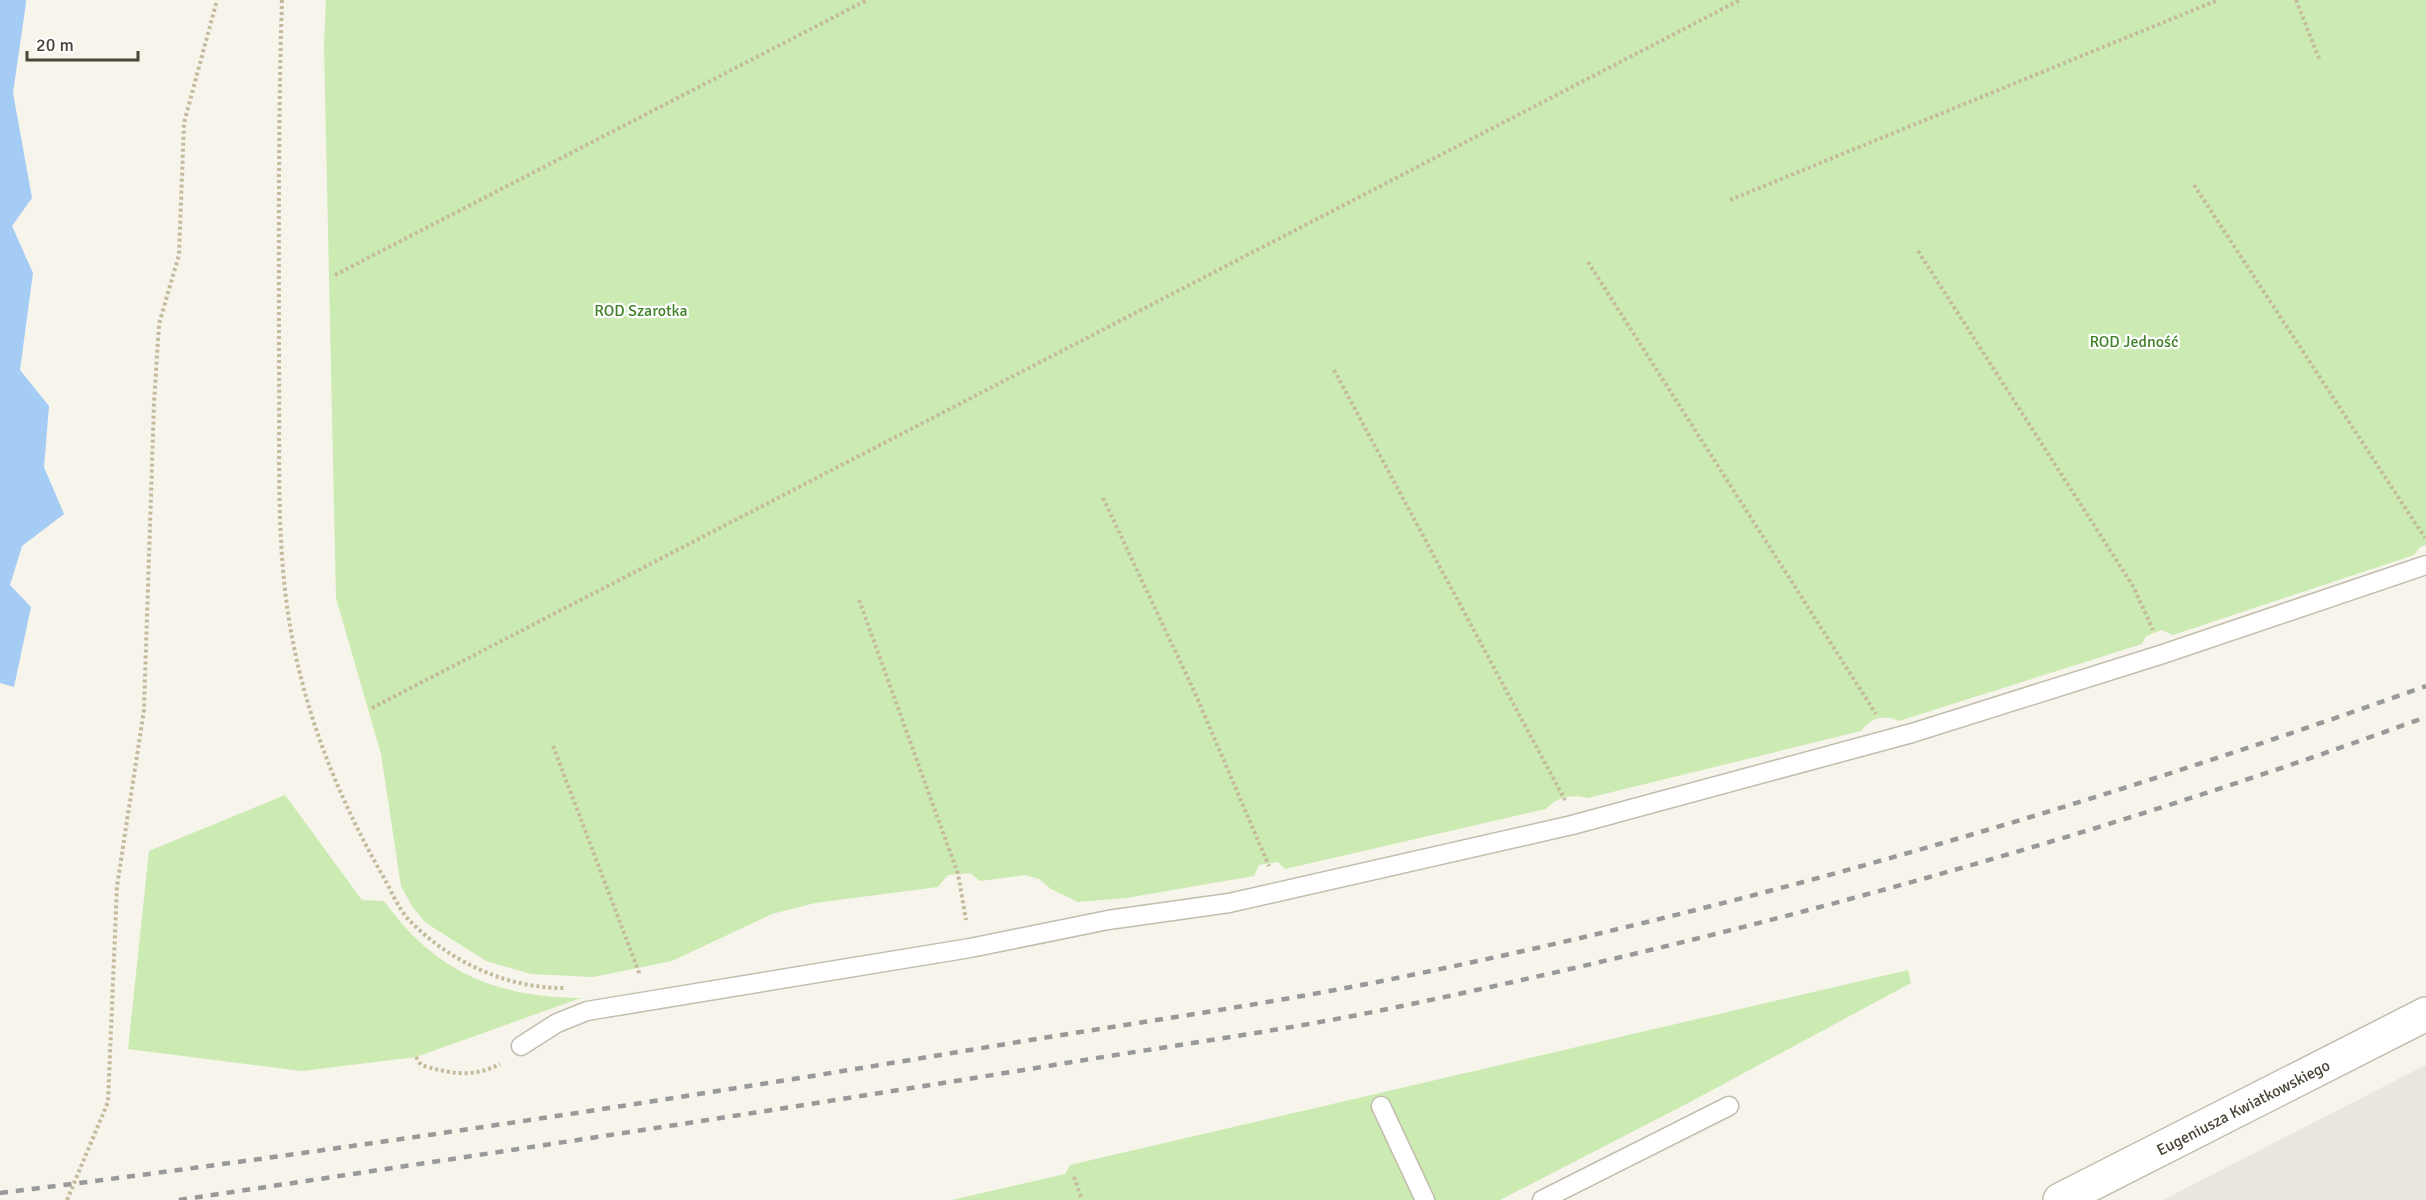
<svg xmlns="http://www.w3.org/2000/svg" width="2426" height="1200" viewBox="0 0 2426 1200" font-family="Signika,sans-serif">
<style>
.industrial{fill:#e9e5df}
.green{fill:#ccebb2}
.water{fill:#a5ccf4}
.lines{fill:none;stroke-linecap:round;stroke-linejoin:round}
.service-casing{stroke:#c2bdac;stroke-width:21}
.tertiary-casing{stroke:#c2bdac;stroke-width:36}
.path{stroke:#c5ba9d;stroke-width:4;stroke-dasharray:3 3;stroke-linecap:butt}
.service{stroke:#fff;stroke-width:18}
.tertiary{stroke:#fff;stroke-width:33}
.rail{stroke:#999;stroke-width:4.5;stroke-dasharray:8 8;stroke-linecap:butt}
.labels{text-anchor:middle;stroke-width:4.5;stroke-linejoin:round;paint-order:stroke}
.park-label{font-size:16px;fill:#408127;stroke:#fff}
.street-label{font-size:16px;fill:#4b4538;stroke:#fff}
</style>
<rect width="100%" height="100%" fill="#f6f4eb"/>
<!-- industrial -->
<polygon class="industrial" points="2426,1065 2426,1200 2163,1200"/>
<!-- green -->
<g class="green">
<path d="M326 0H2426V545L2420 547 2414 555 2173 635 2162 630 2146 636 2142 644 1899 721C1883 714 1871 718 1861 731L1588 798C1571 794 1558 796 1546 809L1285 869 1278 862 1259 865 1254 876 1126 898 1078 902 1051 889 1039 879 1025 875 980 881 970 873 948 875 938 887 815 903 772 914 672 961 593 977 531 974 486 961 426 923 412 906 401 886 381 754 336 598 324 45Z"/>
<path d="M285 795 362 900 384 901C435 972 495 997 581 998L416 1057 302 1071 128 1049 149 851Z"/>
<polygon points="1908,970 1911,983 1692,1101 1500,1200 952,1200 1065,1174 1070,1165"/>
</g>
<!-- water -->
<polygon class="water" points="0,0 26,0 26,3 13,93 32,198 12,226 33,273 20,370 49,406 44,467 64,514 22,546 10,585 31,607 14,687 0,683"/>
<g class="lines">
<!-- service casing -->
<g class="service-casing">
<g id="service">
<polyline points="521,1046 557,1023 587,1011 970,948 1108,920 1229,903 1572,825 1912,733 2163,654 2426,565"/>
<polyline points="1381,1106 1425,1200"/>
<polyline points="1542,1200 1729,1106"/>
</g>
</g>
<!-- tertiary casing -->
<g class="tertiary-casing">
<polyline id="tertiary" points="2060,1200 2426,1014"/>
</g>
<!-- path -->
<g class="path">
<path d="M282 0C278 122 279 244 279 366 280 457 275 552 293 642 309 725 342 805 384 878 392 892 399 910 410 921 450 962 508 989 566 988"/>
<polyline points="2296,0 2320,61"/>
<polyline points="2194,185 2425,538"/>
<polyline points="1730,200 2218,0"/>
<polyline points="1918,251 2133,586 2153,630"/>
<polyline points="1588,262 1876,714"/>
<polyline points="335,275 867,0"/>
<polyline points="1334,370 1565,800"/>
<polyline points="1103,498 1195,693 1269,866"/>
<polyline points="859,600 958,874 966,920"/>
<polyline points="372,708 1740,0"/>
<polyline points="553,746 640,975"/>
<path d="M416 1057 421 1065C450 1074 473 1078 500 1064"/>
<polyline points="1074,1177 1082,1200"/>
<polyline points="67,1200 108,1102 117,886 144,710 154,403 159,324 179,255 184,123 217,0"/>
</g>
<!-- service -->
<use href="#service" class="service"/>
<!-- tertiary -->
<use href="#tertiary" class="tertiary"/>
<!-- rail -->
<g class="rail">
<path d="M0 1193C330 1152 660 1102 988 1047 1119 1025 1251 1007 1382 981 1736 910 2086 808 2426 686"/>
<path d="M179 1200C473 1156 767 1112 1060 1064 1174 1045 1289 1030 1402 1006 1750 933 2092 839 2426 717"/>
</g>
</g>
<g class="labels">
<!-- park labels -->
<g class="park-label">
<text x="641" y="316">ROD Szarotka</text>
<text x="2134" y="347">ROD Jedność</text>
</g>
<!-- street labels -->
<g class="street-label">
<text transform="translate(2243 1107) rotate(-27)" y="6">Eugeniusza Kwiatkowskiego</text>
</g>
</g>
<!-- scale -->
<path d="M27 51v9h111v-9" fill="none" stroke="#4b4538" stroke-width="3"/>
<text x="36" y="51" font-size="18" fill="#4b4538" stroke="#ffffff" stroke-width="4.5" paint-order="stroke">20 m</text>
</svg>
